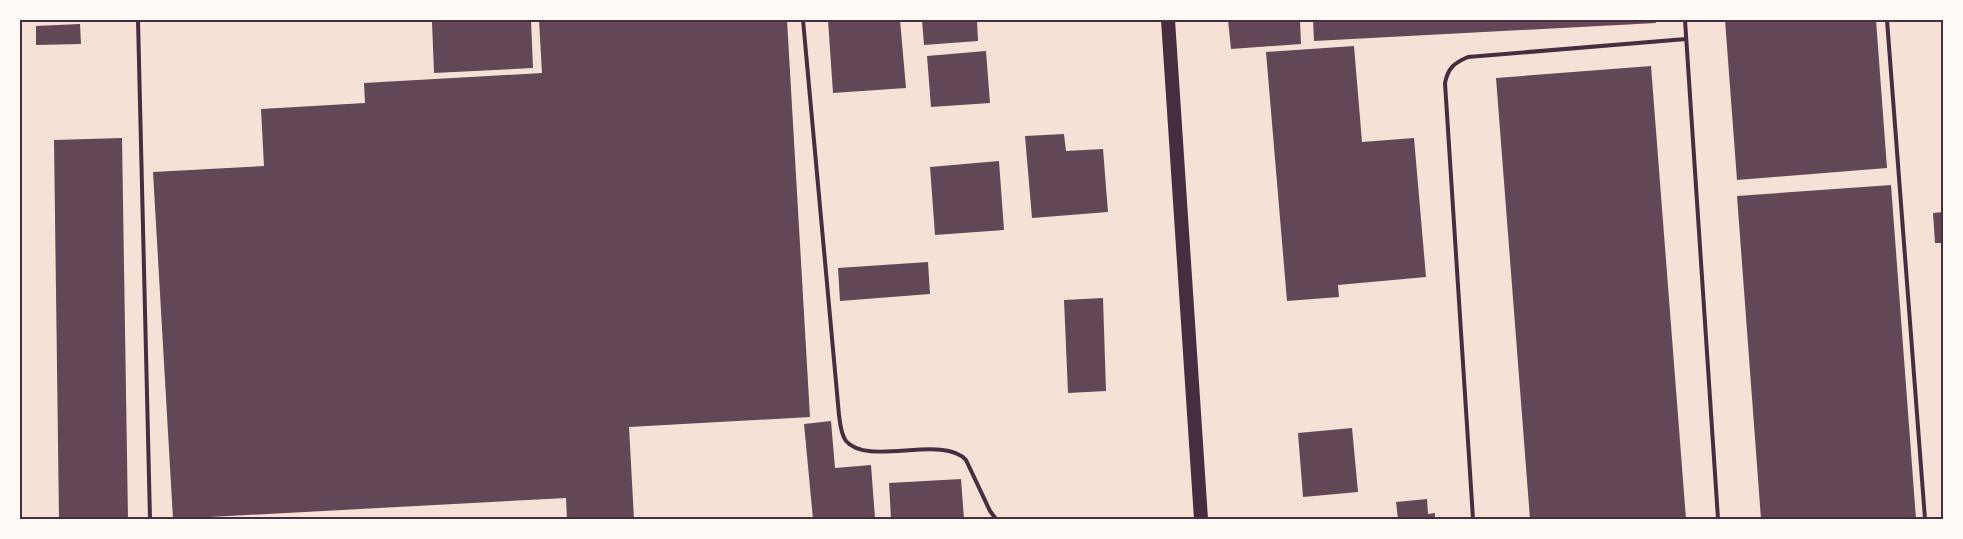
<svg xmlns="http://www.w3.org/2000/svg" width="1963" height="539" viewBox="0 0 1963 539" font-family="Overpass,sans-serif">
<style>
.building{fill:#644757}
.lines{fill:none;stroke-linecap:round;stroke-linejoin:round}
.service{stroke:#4a2c40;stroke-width:4}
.trunk{stroke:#4a2c40;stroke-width:14}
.neatline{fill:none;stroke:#4a2c40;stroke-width:2}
</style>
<rect width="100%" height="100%" fill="#f7e1d7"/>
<!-- building -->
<g class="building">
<polygon points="466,20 531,20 533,68 434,73 432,22"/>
<polygon points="539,20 787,20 810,417 629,427 634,519 567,519 566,498 173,519 153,172 264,166 261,109 365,103 364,83 542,73"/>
<polygon points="828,20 900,20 906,88 833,93"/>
<polygon points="922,20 977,20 978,41 924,45"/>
<polygon points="1228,20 1300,20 1301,44 1231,49"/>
<polygon points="1313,20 1655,20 1656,23 1314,41"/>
<polygon points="1725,20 1876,20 1887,168 1737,180"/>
<polygon points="80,24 81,44 36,45 36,26"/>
<polygon points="1354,46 1362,142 1414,138 1426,277 1338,285 1339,297 1287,301 1266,52"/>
<polygon points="986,51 990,103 931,107 927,56"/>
<polygon points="1651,66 1686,519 1530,519 1496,78"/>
<polygon points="1064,134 1066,151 1103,149 1108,212 1032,218 1025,136"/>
<polygon points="122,138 128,519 59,519 54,140"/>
<polygon points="999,161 1004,230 935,235 930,167"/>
<polygon points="1891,185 1916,519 1761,519 1737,196"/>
<polygon points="1943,212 1943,243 1935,243 1933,213"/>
<polygon points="928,262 930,294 840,301 838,268"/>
<polygon points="1103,298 1106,391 1068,393 1064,300"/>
<polygon points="831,421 835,468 871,465 875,518 813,519 804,424"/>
<polygon points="1352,428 1358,492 1303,497 1298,433"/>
<polygon points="961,479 964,519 891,519 889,483"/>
<polygon points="1427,499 1428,514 1435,513 1435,519 1398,519 1396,502"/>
</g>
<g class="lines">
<!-- service -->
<g class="service">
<polyline points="138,20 150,519"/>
<path d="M803 20 839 415C840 423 841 435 846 441 868 467 943 434 966 460L990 511 996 519"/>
<polyline points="1685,20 1718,519"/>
<polyline points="1887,20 1925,519"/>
<path d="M1473 519 1445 83C1448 68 1454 63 1468 57L1686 39"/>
</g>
<!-- trunk -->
<polyline class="trunk" points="1168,20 1201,519"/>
</g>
<!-- border -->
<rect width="1963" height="539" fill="none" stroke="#fffaf5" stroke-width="42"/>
<rect x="21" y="21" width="1921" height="497" class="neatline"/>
</svg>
